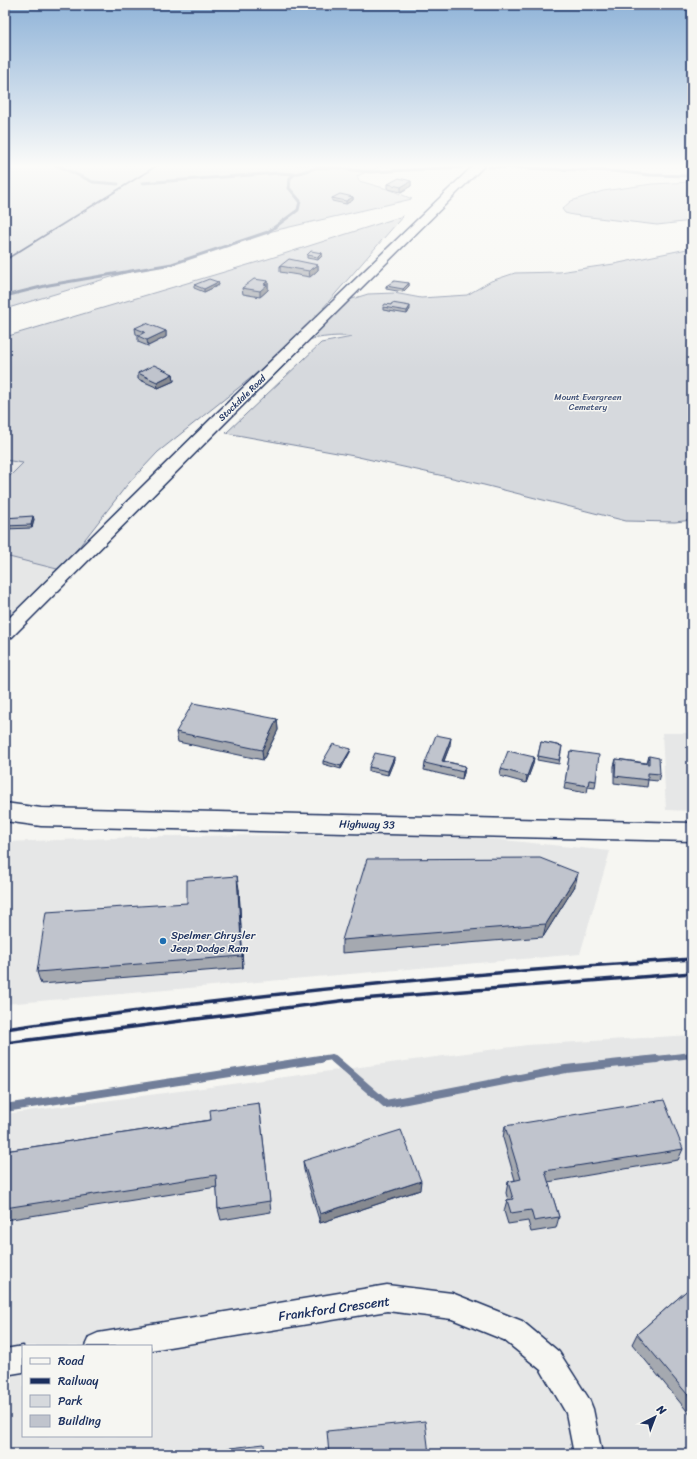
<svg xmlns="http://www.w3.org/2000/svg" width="697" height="1459" viewBox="0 0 697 1459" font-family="Sriracha,sans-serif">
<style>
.built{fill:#e6e7e7;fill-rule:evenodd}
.green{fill:#d6d9dd;stroke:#78849e}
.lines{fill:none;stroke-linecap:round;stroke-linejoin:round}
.stream-far2{stroke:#717e99;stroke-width:3}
.stream-far1{stroke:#717e99;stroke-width:6}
.stream{stroke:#717e99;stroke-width:8}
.street-casing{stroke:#1b2f5e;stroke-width:3}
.secondary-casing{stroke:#1b2f5e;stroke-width:3}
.street{fill:#f6f6f2;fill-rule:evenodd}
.secondary{fill:#f6f6f2;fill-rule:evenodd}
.rail-far1{stroke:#1b2f5e;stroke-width:1.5}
.rail{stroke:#1b2f5e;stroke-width:3.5}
.wall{fill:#a5a9b0;stroke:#1b2f5e}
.shaded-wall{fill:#868990;stroke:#1b2f5e}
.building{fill:#c0c4cd;stroke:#1b2f5e}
.poi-dot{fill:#1f6fb2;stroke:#f6f6f2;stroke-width:1.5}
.labels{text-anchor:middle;stroke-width:3;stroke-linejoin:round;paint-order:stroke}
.far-park-label{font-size:9px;fill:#405177;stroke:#f6f6f2}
.far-street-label{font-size:9px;fill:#1b2f5e;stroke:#f6f6f2}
.street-label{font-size:11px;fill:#1b2f5e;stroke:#f6f6f2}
.poi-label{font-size:11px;fill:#1b2f5e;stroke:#f6f6f2;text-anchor:start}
.near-street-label{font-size:13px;fill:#1b2f5e;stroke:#f6f6f2}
</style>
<rect width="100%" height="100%" fill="#f6f6f2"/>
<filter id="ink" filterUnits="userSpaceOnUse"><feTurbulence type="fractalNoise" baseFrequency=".025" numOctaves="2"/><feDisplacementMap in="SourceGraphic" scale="8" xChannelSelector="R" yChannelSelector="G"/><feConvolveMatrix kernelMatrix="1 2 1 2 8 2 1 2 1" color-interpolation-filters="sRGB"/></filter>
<g filter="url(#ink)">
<!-- built -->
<g class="built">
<polygon points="5,460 23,463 5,481"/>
<polygon points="5,556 61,570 5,619"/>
<polygon points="662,733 692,733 692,811 666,810"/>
<polygon points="443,834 610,851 580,954 5,1004 5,842 166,836"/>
<path d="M692 1035V1454H5V1114L527 1045ZM23 1346H151V1436H23Z"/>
</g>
<!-- green -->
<g class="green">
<polygon points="5,165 384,165 357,176 359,181 391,190 412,199 268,232 172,264 128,272 5,309"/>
<polygon points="692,182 692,221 657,225 573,215 565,213 562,209 571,201 603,191 652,184"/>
<path d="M403 216 323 308 368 294 394 293 421 298 467 295 491 281 515 273 559 272 614 264 692 248V520L675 522 626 521 484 485 354 456 226 433 321 343 352 337C334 334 313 339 296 342L158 452 127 485 61 570 5 556V481L23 463 5 460V337L268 259Z"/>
</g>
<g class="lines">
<!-- stream-far2 -->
<g class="stream-far2">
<polyline points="56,165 93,182 118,184"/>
<polyline points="489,167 612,171 650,175 692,176"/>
<polyline points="142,183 278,173 295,174 316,168 337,168 370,172 463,167"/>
<polyline points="5,296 49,285 172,264 268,232 298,210 300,201 289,188 290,178 295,174"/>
</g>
<!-- stream-far1 -->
<g class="stream-far1">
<polyline points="313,1060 332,1057 335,1060"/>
<polyline points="648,1060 692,1055"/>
</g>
<!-- stream -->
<g class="stream">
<polyline points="334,1059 386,1104 566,1069 657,1059"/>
<polyline points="5,1108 320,1059"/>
</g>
<!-- street casing -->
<g class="street-casing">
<g id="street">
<polygon points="387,1285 452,1293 522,1321 559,1352 589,1399 593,1409 602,1454 574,1454 566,1413 541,1370 504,1340 452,1319 387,1311 151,1350 151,1346 85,1346 89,1337 98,1333"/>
<polygon points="23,1346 23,1372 5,1375 5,1349"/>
</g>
</g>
<!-- secondary casing -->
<g class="secondary-casing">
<g id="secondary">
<polygon points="474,165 485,165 230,418 12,637 5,639 5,622 218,412"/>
<polygon points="5,803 41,808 692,823 692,841 41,826 5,821"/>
</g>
</g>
<!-- street -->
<use href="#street" class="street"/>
<!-- secondary -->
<use href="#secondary" class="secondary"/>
<!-- rail-far1 -->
<polyline class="rail-far1" points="5,260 158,165"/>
<!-- rail -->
<g class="rail">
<path d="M5 1029C233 996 462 973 692 959"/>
<polyline points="5,1043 348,1000 692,973"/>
</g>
</g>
<!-- wall -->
<g class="wall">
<polygon points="411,181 411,186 401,192 388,189 388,184"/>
<polygon points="353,197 353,200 346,204 332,201 332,198"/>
<polygon points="322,253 322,256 318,260 307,258 307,255"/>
<polygon points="318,265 318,270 310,277 280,272 280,266"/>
<polygon points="268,281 268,290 260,297 243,294 242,288"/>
<polygon points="218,282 219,285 204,292 194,288 194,285"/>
<polygon points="409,283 409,286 403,292 386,289 386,286"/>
<polygon points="391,305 410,309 407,314 383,310 383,307"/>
<polygon points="135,328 166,331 166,337 148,346 138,342 138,336 139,335 136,334"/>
<polygon points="138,373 173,374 174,381 158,388 138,379"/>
<polygon points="5,518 34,519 32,528 5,529"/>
<polygon points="277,719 278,730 263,760 178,742 176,732"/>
<polygon points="541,742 562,746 559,764 537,760"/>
<polygon points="450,745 444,761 465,766 464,773 462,779 424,770 425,763"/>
<polygon points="351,749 350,752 341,769 323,764 323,761"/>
<polygon points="570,751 596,781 595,788 588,787 587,793 564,789"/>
<polygon points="649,756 660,774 658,781 648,780 647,787 614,783 614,766 616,759 647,763"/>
<polygon points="534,757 533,764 526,783 500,776 501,769"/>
<polygon points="394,760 388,775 369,771 369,767"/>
<polygon points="575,886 543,937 342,953 342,940"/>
<polygon points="239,889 243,968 41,984 37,972 187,903"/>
<polygon points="259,1103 271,1212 221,1220 218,1209 217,1187 5,1220 5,1151 211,1120"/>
<polygon points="505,1126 683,1149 678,1160 548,1182 559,1217 556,1228 531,1232 528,1221 508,1224 504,1211 507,1200 508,1200 506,1193 508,1182 515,1180 503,1138"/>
<polygon points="303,1161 420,1190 320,1223 304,1170"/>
<polygon points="692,1286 692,1417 632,1344 637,1334"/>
</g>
<!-- shaded-wall -->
<g class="shaded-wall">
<polygon points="411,181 411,186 401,192 401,187"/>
<polygon points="353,197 353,200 346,204 346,201"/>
<polygon points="322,253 322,256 318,260 318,257"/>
<polygon points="318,265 318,270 310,277 309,271"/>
<polygon points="268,281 268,290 260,297 260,291 264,284"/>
<polygon points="218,282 219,285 204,292 204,289"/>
<polygon points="409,283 409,286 403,292 403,289"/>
<polygon points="410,306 410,309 407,314 407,311"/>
<polygon points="166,331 166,337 148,346 147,340"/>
<polygon points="173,374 174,381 158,388 157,382"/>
<polygon points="33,516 34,519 32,528 31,525"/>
<polygon points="277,719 278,730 263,760 262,750"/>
<polygon points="451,738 450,745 441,768 442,761"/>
<polygon points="351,749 350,752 341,769 341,766"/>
<polygon points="394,757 394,760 388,775 388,771"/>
<polygon points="534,757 533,764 526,783 527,776"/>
<polygon points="465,766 464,773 462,779 463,772"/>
<polygon points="578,873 575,886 543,937 546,924"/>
<polygon points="237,876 239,889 243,968 242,956"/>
<polygon points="421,1181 420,1190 320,1223 320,1214"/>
</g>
<!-- building -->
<g class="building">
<polygon points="399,178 411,181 401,187 388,184"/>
<polygon points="340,194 353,197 346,201 332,198"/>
<polygon points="311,251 322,253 318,257 307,255"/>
<polygon points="289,259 318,265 309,271 280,266"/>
<polygon points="209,279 218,282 204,289 194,285"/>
<polygon points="254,279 268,281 264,284 267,285 260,291 242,288"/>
<polygon points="394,281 409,283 403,289 386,286"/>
<polygon points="392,303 410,306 407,311 383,307 385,304 391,305"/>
<polygon points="146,323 166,331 147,340 138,336 145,332 135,328"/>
<polygon points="154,365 173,374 157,382 138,373"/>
<polygon points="33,516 31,525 5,526 5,518"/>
<polygon points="193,703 277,719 262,750 176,732"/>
<polygon points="436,735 451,738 442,761 465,766 463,772 425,763"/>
<polygon points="541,742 562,746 559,760 538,756"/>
<polygon points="333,744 351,749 341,766 323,761"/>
<polygon points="508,751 534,757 527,776 501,769"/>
<polygon points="570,751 599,755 596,781 589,780 588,786 565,782"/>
<polygon points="375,753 394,757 388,771 369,767"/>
<polygon points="649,756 659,758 660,774 648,773 648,780 615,776 616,759 649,764"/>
<polygon points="540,858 578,873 546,924 342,940 367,859"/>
<polygon points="237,876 242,956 37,972 46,912 187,903 187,880"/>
<polygon points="664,1100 683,1149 545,1171 559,1217 534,1221 531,1210 511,1213 507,1200 513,1199 508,1182 521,1179 505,1126"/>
<polygon points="259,1103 270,1201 218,1209 216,1175 5,1208 5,1151 211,1120 210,1110"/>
<polygon points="401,1130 421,1181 320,1214 303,1161"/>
<polygon points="692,1286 692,1400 637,1334"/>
<polygon points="425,1421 429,1454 329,1454 327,1431"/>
<polygon points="264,1444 265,1454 180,1454"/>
</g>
</g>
<!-- sky -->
<linearGradient id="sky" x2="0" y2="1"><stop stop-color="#8fb3d8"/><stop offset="0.45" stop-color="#fbfbf9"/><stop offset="1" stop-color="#fbfbf9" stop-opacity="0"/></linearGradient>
<rect width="697" height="369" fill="url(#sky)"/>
<!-- markers -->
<circle class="poi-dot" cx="163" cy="941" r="4"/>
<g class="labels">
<!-- far-park labels -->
<g class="far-park-label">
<text x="588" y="400">Mount Evergreen<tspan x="588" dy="10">Cemetery</tspan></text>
</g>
<!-- far-street labels -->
<g class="far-street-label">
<text transform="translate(242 398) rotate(-44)" y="3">Stockdale Road</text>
</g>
<!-- street labels -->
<g class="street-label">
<text transform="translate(367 824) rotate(1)" y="4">Highway 33</text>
</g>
<!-- poi labels -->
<g class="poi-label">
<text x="171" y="939">Spelmer Chrysler<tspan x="171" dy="13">Jeep Dodge Ram</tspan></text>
</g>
<!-- near-street labels -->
<g class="near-street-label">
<text transform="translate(334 1308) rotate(-8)" y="5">Frankford Crescent</text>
</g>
</g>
<!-- margin -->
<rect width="697" height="1459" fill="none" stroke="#f6f6f2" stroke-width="20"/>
<rect x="10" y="10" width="677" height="1439" fill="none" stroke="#1b2f5e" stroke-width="1.5" filter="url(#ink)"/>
<!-- legend -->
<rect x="22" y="1345" width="130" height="92" fill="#f6f6f2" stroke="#9ea6b7"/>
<rect x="30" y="1358" width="20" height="6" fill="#f6f6f2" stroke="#9ea6b7"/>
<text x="58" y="1365" font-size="12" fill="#1b2f5e">Road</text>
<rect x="30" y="1378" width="20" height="6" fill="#1b2f5e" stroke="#9ea6b7"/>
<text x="58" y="1385" font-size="12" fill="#1b2f5e">Railway</text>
<rect x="30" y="1395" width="20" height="12" fill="#d6d9dd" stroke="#9ea6b7"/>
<text x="58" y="1405" font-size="12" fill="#1b2f5e">Park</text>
<rect x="30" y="1415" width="20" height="12" fill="#c0c4cd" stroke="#9ea6b7"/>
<text x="58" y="1425" font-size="12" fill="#1b2f5e">Building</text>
<!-- north arrow -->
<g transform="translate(655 1417) rotate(42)" stroke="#f6f6f2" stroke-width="3" paint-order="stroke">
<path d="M0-3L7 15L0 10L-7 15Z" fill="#1b2f5e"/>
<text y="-6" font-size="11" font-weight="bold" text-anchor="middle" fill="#1b2f5e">N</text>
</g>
</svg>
